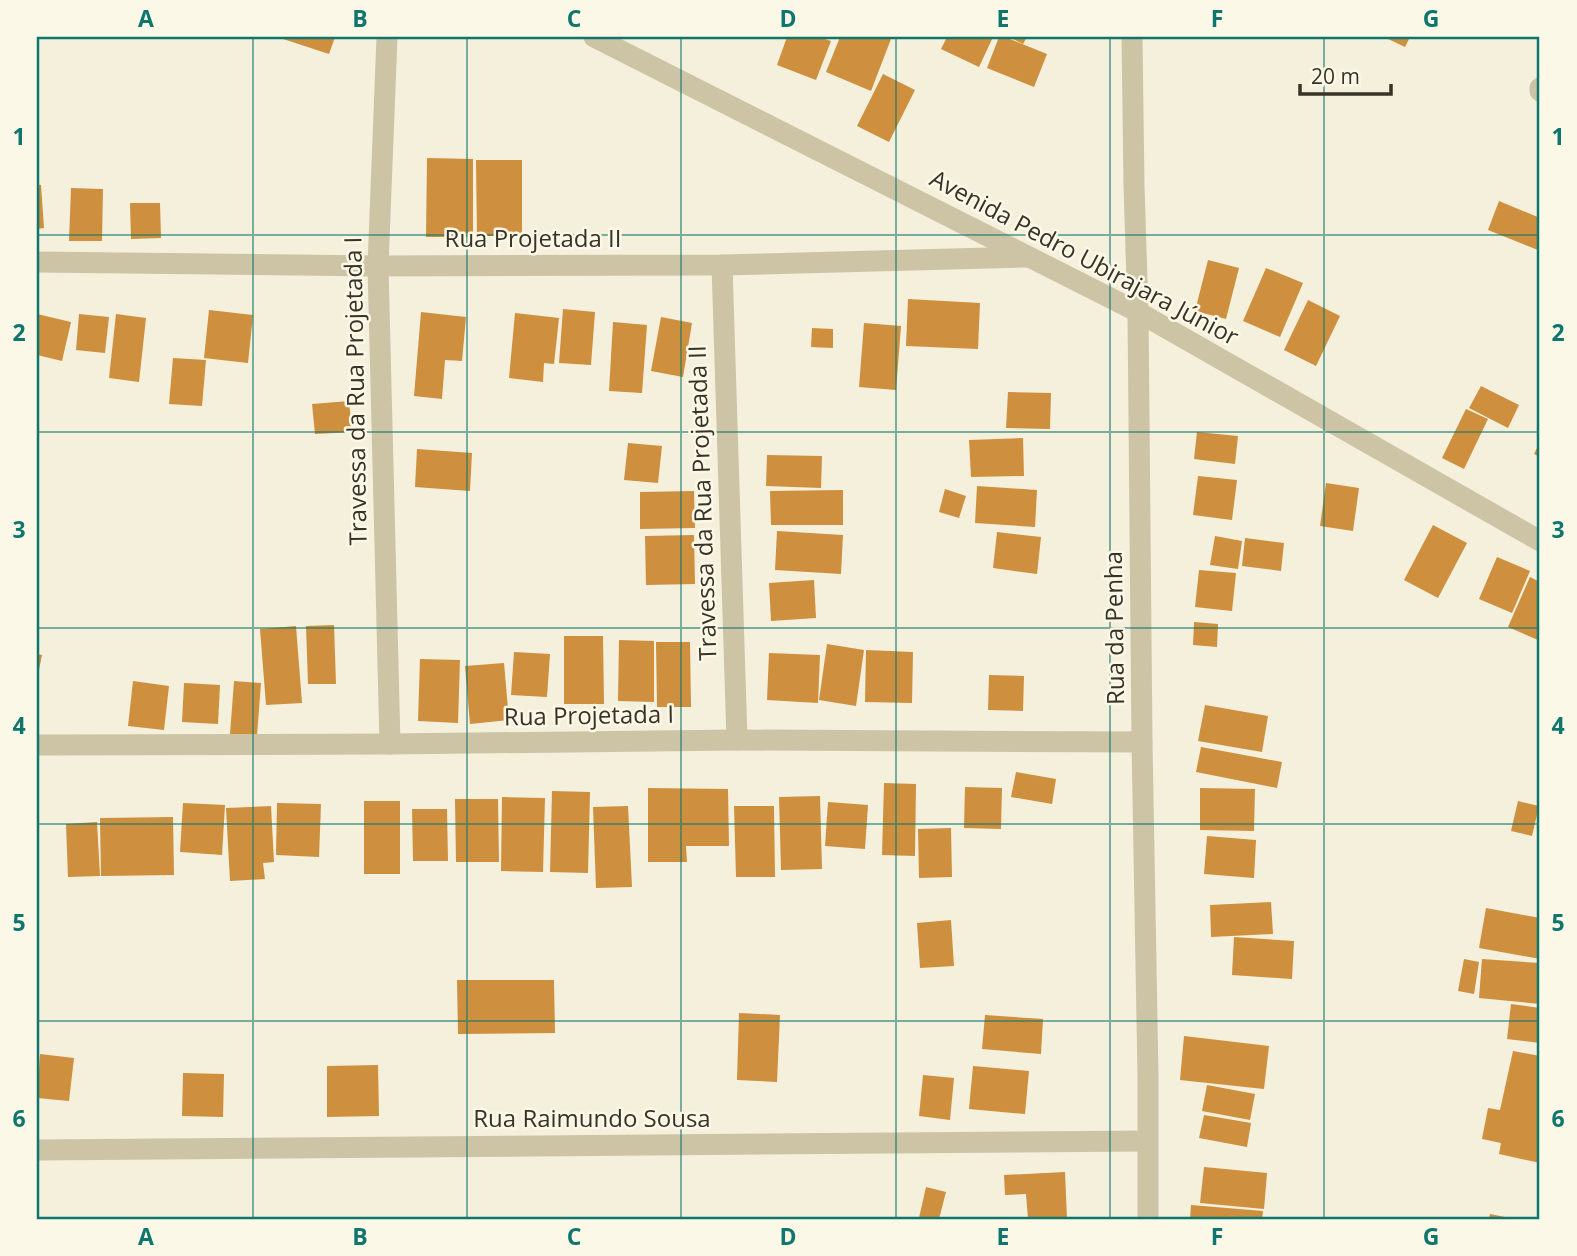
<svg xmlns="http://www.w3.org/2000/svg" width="1577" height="1256" viewBox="0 0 1577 1256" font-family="'Open Sans',sans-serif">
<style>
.building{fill:#ce8f3e}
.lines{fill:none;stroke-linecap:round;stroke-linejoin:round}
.minor{stroke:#cdc4a6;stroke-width:21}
.grid{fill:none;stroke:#0f766e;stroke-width:2;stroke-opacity:0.55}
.labels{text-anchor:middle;stroke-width:5;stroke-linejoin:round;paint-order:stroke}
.street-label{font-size:24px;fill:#383227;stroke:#fbf8e7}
.neatline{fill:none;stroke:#0f766e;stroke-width:2.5}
.grid-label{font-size:23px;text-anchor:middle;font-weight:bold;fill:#0f766e}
</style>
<rect width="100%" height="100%" fill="#f4f0db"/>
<!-- building -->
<g class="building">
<polygon points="277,37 335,37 329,54"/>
<polygon points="787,37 819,37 831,41 816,80 777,65"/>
<polygon points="840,37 885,37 891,39 871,91 826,72"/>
<polygon points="947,37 993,37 979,67 941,49"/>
<polygon points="999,37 1005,37 1047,54 1034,87 987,68"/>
<polygon points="1009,37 1027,37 1023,44"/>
<polygon points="1384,37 1410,37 1405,47"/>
<polygon points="883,74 915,90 889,142 857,126"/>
<polygon points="427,158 473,159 473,237 426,237"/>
<polygon points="476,160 522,160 522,236 477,236"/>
<polygon points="37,185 41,185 44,228 37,229"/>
<polygon points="71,188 103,189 102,241 69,241"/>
<polygon points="1499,201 1540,218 1540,244 1538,250 1488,230"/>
<polygon points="130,203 160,203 161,238 131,239"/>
<polygon points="1208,260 1239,268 1226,319 1195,311"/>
<polygon points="1266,268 1303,283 1280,337 1243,321"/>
<polygon points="908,299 980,303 978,349 906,346"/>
<polygon points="1308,300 1340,316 1316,366 1284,350"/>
<polygon points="563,309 595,312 591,365 559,363"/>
<polygon points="209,310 253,315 248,363 204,358"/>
<polygon points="421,312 466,317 462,361 445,360 442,399 414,396"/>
<polygon points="515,313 559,318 554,364 544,363 543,382 509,378"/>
<polygon points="37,314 71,322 62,361 37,355"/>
<polygon points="79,314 109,317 105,353 76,350"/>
<polygon points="116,314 146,318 139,382 109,378"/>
<polygon points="661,317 692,323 683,377 651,371"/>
<polygon points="613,322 647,325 642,393 609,391"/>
<polygon points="864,323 901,326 896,390 859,387"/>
<polygon points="812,328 833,329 833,348 811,347"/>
<polygon points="173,358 206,360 202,406 169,404"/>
<polygon points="1481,386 1519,405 1508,428 1469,408"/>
<polygon points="1008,392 1051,393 1050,429 1006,428"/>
<polygon points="349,401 352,432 315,434 312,404"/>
<polygon points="1466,409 1488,419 1464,469 1442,458"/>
<polygon points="1197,432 1238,436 1235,464 1194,459"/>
<polygon points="1023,438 1024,476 971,477 969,440"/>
<polygon points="1540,442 1540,457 1534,454"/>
<polygon points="628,443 662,446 658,483 624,480"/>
<polygon points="417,449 472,453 470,491 415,487"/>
<polygon points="767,455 822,456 821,488 766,486"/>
<polygon points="1198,476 1237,480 1232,520 1193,515"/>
<polygon points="1326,483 1359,488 1353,531 1320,526"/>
<polygon points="977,486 1037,490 1035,527 975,523"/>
<polygon points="945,489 966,496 959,518 939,512"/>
<polygon points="843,490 843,525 771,525 770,491"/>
<polygon points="694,491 695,528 640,529 640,492"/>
<polygon points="1433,525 1467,543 1438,598 1404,580"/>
<polygon points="777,531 843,535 841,574 775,570"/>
<polygon points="997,532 1041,537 1037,574 993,568"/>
<polygon points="694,535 695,584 646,585 645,536"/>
<polygon points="1215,536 1242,541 1238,569 1210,565"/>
<polygon points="1245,538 1284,543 1281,571 1242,566"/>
<polygon points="1497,557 1530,571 1512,613 1479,599"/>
<polygon points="1199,570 1236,573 1232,611 1195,607"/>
<polygon points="1530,577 1540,582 1540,635 1538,640 1508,627"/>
<polygon points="814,580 816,618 771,621 769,583"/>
<polygon points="1194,622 1218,624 1217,647 1193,645"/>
<polygon points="334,625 336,684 308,684 306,626"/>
<polygon points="296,626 302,703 266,705 260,629"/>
<polygon points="564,636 603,636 604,704 564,704"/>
<polygon points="619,640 654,641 654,702 618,701"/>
<polygon points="656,642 690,642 691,707 657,707"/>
<polygon points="827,644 864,650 856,706 819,700"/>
<polygon points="866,650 913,652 912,703 865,702"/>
<polygon points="514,652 550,654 547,697 511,695"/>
<polygon points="769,653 820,655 818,703 767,700"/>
<polygon points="37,654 42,655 38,675 37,675"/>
<polygon points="420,659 460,660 458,723 418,721"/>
<polygon points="504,663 509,720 470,724 465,666"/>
<polygon points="989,675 1024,676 1023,711 988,710"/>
<polygon points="133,681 169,686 164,730 128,726"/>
<polygon points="234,681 261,683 257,736 230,734"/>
<polygon points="184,683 220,685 218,724 182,722"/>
<polygon points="1205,705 1268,716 1262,752 1198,741"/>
<polygon points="1201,747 1282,762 1277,788 1196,772"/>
<polygon points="1016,772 1056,779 1052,804 1011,797"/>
<polygon points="884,783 916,784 915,856 882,855"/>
<polygon points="965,787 1002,788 1001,829 964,828"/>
<polygon points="648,788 728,789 729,846 686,846 687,862 648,862"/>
<polygon points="1200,788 1255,789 1254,831 1200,830"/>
<polygon points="552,791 590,792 588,873 550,872"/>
<polygon points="820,796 822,869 781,870 779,797"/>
<polygon points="502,797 545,798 543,872 501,871"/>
<polygon points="455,799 498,799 499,862 456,862"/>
<rect x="364" y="801" width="36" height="73"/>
<polygon points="1518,801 1539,806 1532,836 1511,831"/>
<polygon points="828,802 868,805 865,849 825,846"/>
<polygon points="183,803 225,805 222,855 180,852"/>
<polygon points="277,803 321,804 319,857 276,855"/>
<polygon points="271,806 274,862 263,863 265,879 230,881 226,808"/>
<polygon points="628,806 632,887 596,888 593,807"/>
<polygon points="734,806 774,806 775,877 736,877"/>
<polygon points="412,809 447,809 448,861 413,861"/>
<polygon points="173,817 174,875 101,876 100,818"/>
<polygon points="97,822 100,876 68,877 66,824"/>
<polygon points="951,828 952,877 919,878 918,829"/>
<polygon points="1207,836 1256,840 1254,878 1204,874"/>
<polygon points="1271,902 1273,934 1211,937 1210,905"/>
<polygon points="1486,908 1540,918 1540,959 1479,948"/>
<polygon points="951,920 954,966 920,968 917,923"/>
<polygon points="1234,937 1294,941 1292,979 1232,975"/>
<polygon points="1464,959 1479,962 1474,994 1458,991"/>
<polygon points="1482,959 1540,963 1540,1004 1479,998"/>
<polygon points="457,980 554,980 555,1033 458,1034"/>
<polygon points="1511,1004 1540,1008 1540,1043 1507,1039"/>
<polygon points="739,1013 780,1015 777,1082 737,1080"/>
<polygon points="985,1015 1043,1019 1041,1054 982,1049"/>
<polygon points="1184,1036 1269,1046 1264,1089 1180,1080"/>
<polygon points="1513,1051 1540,1056 1540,1163 1499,1154 1501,1143 1482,1139 1488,1108 1500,1110"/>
<polygon points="40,1054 74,1058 69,1101 37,1098"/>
<polygon points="378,1065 379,1116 327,1117 327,1066"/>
<polygon points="973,1066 1029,1071 1025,1114 969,1109"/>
<polygon points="183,1073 224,1074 223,1117 182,1116"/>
<polygon points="923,1075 954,1078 950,1120 919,1116"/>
<polygon points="1207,1085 1255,1094 1250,1120 1202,1111"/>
<polygon points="1204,1115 1251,1123 1247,1147 1199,1138"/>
<polygon points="1204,1167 1267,1173 1264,1209 1200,1203"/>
<polygon points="1065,1172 1067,1219 1028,1219 1026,1194 1005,1195 1004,1175"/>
<polygon points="926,1187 946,1192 939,1219 919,1218"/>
<polygon points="1191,1205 1263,1211 1262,1219 1190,1219"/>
<polygon points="1490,1214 1510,1218 1509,1219 1489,1219"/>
</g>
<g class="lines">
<!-- minor -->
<g class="minor">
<polyline points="387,37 378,266 390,744"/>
<polyline points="594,37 1138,312 1540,541"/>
<polyline points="1132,37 1134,186 1138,312 1142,742 1148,1077 1148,1219"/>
<polyline points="1540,88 1540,91"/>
<polyline points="37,262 378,266 722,265 1028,257"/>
<polyline points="722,265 737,740"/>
<polyline points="37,745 390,744 737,740 1142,742"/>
<polyline points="37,1150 1147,1141"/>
</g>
</g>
<!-- grid -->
<path class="grid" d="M253 37V1219M467 37V1219M681 37V1219M896 37V1219M1110 37V1219M1324 37V1219M37 235H1540M37 432H1540M37 628H1540M37 824H1540M37 1021H1540"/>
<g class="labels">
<!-- street labels -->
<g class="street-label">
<text x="533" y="247">Rua Projetada II</text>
<text transform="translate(1084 258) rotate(28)" y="8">Avenida Pedro Ubirajara Júnior</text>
<text transform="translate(356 391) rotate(-91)" y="8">Travessa da Rua Projetada I</text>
<text transform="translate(703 503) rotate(-92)" y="8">Travessa da Rua Projetada II</text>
<text transform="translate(1115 628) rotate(-91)" y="8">Rua da Penha</text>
<text transform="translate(589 716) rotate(-1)" y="8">Rua Projetada I</text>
<text x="592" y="1127">Rua Raimundo Sousa</text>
</g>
</g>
<!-- border -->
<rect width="1577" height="1256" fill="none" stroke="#fbf8e7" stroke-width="77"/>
<!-- scale -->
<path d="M1300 84v10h91v-10" fill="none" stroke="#383227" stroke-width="3.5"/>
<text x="1311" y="84" font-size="21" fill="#383227" stroke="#fbf8e7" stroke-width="5" paint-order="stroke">20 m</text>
<rect x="38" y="38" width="1500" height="1180" class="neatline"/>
<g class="grid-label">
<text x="146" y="27">A</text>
<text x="360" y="27">B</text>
<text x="574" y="27">C</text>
<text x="788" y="27">D</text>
<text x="1003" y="27">E</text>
<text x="1217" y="27">F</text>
<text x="1431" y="27">G</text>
<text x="19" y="145">1</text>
<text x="1558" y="145">1</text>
<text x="19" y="341">2</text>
<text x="1558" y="341">2</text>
<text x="19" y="538">3</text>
<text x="1558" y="538">3</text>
<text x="19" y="734">4</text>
<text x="1558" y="734">4</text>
<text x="19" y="931">5</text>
<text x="1558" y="931">5</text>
<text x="19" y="1127">6</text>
<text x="1558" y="1127">6</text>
<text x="146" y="1245">A</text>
<text x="360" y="1245">B</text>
<text x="574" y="1245">C</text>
<text x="788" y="1245">D</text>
<text x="1003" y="1245">E</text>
<text x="1217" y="1245">F</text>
<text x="1431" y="1245">G</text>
</g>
</svg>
